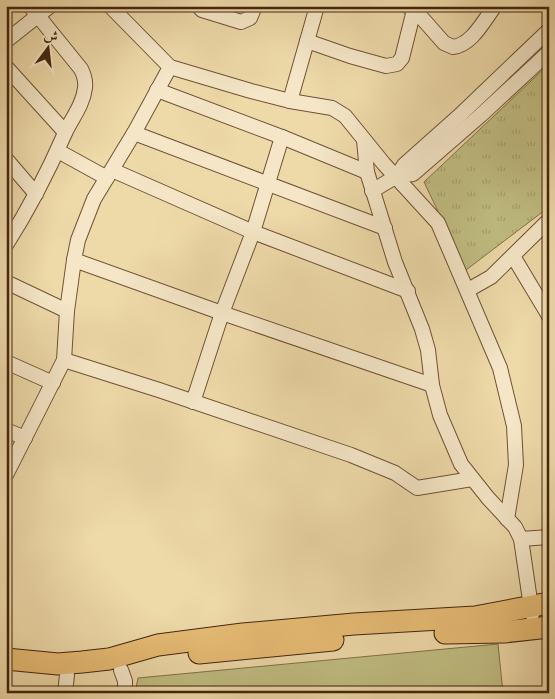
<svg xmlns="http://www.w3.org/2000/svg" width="555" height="699" viewBox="0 0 555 699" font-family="Cardo,Amiri,serif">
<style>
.grass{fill:#c0bd82;stroke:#827248}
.park{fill:url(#park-tufts);stroke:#827248}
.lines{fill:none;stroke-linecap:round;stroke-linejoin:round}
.minor-casing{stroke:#6e5336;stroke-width:16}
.primary-casing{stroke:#43260f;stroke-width:23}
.minor{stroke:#f4e6c7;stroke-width:14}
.primary{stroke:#e7bc74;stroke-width:21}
</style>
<defs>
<pattern id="park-tufts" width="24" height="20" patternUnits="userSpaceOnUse" patternTransform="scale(1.25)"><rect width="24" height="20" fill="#c0bd82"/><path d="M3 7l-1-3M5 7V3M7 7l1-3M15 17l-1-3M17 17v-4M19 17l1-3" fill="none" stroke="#a6a26f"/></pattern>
</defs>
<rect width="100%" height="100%" fill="#eed9a9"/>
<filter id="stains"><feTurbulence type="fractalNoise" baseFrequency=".004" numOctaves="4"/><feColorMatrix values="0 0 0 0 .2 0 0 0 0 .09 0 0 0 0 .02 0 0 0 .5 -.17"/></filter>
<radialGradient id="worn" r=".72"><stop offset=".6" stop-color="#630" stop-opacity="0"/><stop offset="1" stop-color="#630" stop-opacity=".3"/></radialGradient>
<!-- grass -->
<polygon class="grass" points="498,644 503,693 135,693 138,678"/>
<!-- park -->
<polygon class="park" points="549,64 549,207 466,270 424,182"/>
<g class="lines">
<!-- minor casing -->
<g class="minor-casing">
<g id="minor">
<polyline points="110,6 170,67 251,91 290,101 332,108 345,116 384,164 438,223 500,368 514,426 516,465 507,519"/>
<polyline points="198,6 202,10 241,22 250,18 255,6"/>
<path d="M409 7 414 9 444 43 453 47C472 45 484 20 495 6"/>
<polyline points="6,41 50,6"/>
<polyline points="307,41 350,56 386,66 397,64 402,58 415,6"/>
<polyline points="6,67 65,132"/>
<polyline points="157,90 282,137 367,172"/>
<polyline points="290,101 317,6"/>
<polyline points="134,133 385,228"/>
<polyline points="364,140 367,172 395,262 422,329 428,350 432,385 440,415 461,464 488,498 515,527 521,539 532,614"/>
<polyline points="58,151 107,178"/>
<polyline points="6,159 36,194"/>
<polyline points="112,170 253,232 408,291"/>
<polyline points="397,176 404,165 459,116 549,30"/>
<polyline points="372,191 397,176 413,174 481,115 549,52"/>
<path d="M6 245C29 209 48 172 65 133 72 118 83 105 85 88 86 81 84 75 81 69L30 6"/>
<polyline points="513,256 549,316"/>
<polyline points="74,260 222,313 432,385"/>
<polyline points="6,282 67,311"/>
<polyline points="468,290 491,277 549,220"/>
<polyline points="64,360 159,390 351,455 395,473 417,488 472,479"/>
<polyline points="6,362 53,383"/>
<polyline points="193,402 222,313 253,232 282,137"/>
<polyline points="6,430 25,438"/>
<polyline points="6,475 64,360 67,311 74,260 78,240 85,222 94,199 134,133 170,67"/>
<polyline points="521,539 549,537"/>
<polyline points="121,670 125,681 125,693"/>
<polyline points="65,693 67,675"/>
</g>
</g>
<!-- primary casing -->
<g class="primary-casing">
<g id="primary">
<polyline points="445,633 504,632 549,627"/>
<polyline points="199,653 333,640"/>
<polyline points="6,659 58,664 82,662 109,659 158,645 243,634 354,624 475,617 549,603"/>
</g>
</g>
<!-- minor -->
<use href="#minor" class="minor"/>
<!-- primary -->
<use href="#primary" class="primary"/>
</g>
<!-- margin -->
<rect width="555" height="699" fill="none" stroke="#eed9a9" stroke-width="25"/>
<rect x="8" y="8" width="540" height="684" fill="none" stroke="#43260f" stroke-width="2.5"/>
<rect x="12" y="12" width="530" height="674" fill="none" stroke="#43260f"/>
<!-- north arrow -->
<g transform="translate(48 48) rotate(15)" stroke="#f4e6c7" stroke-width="4" paint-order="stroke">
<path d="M0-4L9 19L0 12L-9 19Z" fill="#43260f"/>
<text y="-8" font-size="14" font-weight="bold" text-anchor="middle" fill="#43260f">ش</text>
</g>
<rect width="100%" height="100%" filter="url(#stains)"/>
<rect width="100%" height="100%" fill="url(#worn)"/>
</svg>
